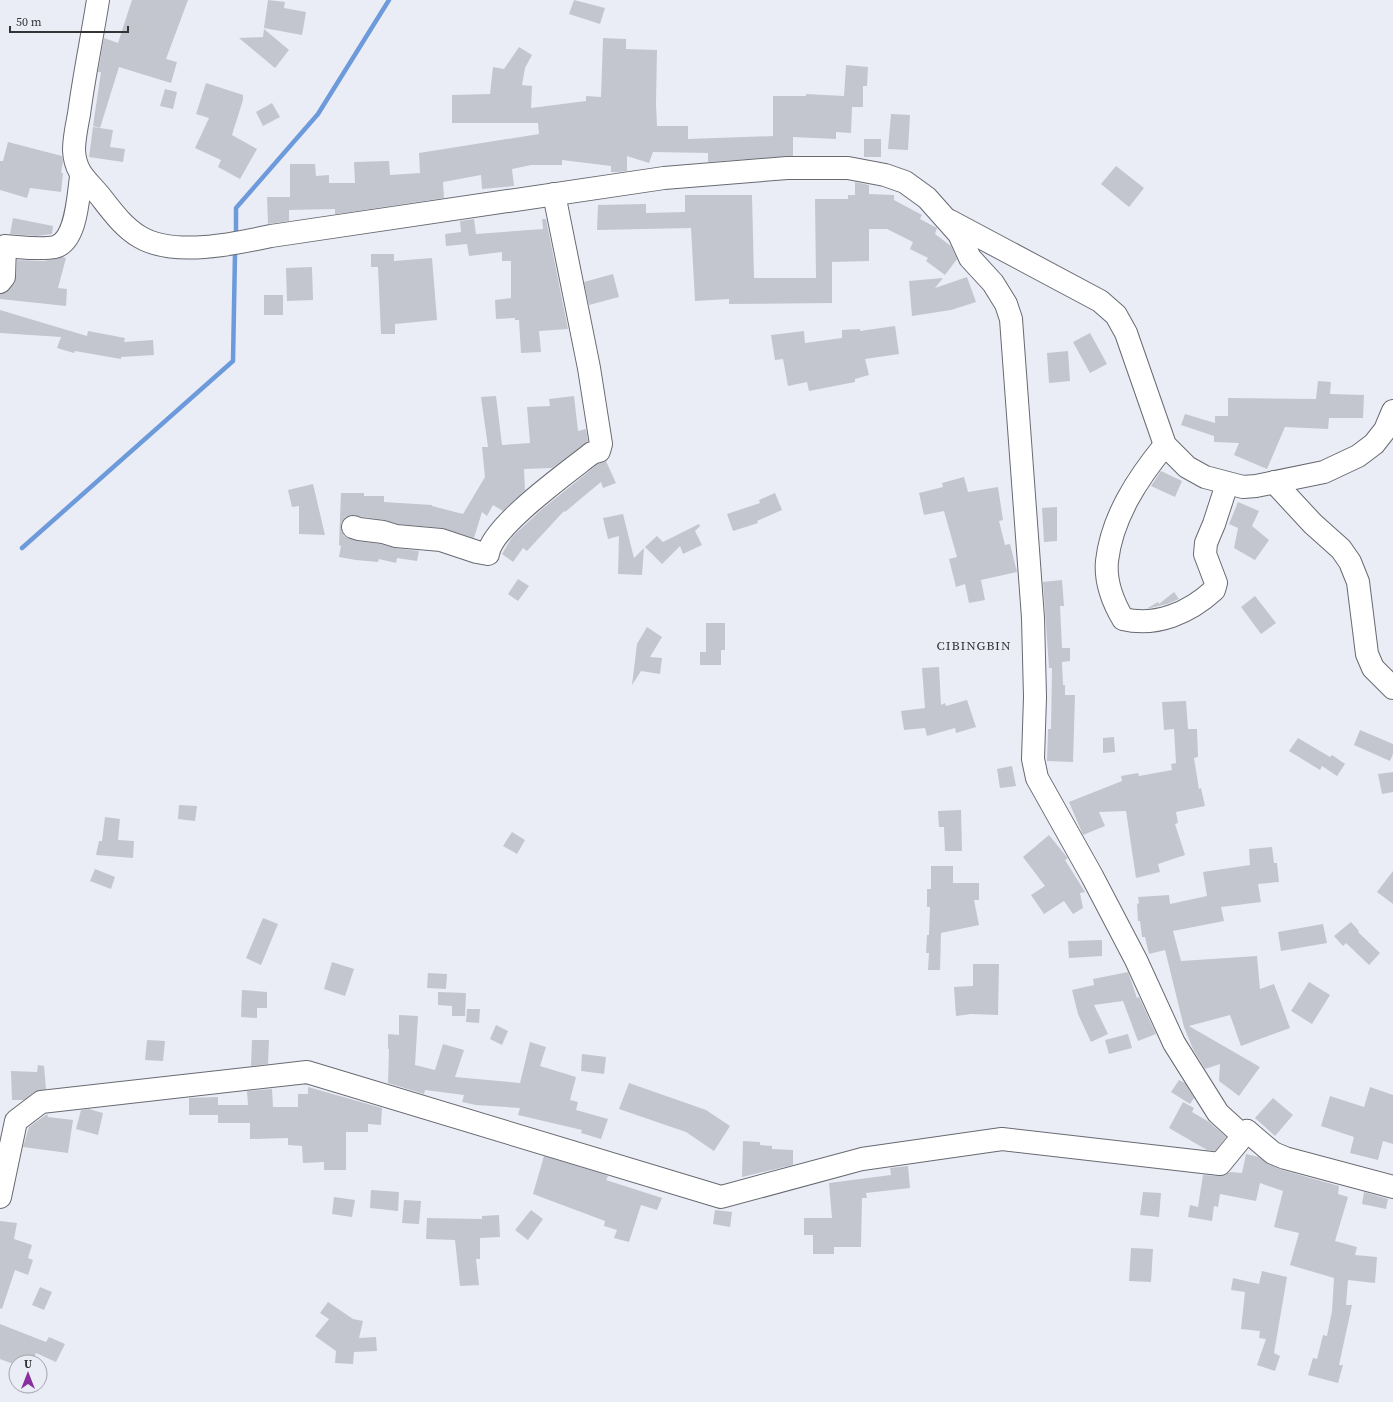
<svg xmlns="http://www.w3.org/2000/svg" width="1393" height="1402" viewBox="0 0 1393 1402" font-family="'Source Serif 4',serif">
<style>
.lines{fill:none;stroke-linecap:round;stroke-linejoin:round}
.stream{stroke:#6d9ada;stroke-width:4.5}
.building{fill:#c3c6ce}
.minor-casing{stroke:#686a72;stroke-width:24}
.minor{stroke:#fff;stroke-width:22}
.labels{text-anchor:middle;stroke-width:3;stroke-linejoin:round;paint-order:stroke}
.quarter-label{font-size:13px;letter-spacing:1px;fill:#333438;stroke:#ebedf6}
</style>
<rect width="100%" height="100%" fill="#ebedf6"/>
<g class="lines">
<!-- stream -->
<g class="stream">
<polyline points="236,234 236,208 318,114 389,0"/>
<polyline points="22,548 233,361 235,254"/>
</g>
</g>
<!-- building -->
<g class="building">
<polygon points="132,0 188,0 166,59 177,62 171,83 119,67 100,128 93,126 101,72 98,72 104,38 118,43"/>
<polygon points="268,0 285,2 284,8 306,12 302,35 264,28"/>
<polygon points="574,0 605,8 600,24 569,14"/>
<polygon points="264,29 289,50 275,68 239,38 263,37"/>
<polygon points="603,38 626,39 626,49 657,50 656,104 657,126 688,126 688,139 773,136 773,96 806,96 806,94 844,96 846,65 868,67 867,86 863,86 863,107 852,107 851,133 836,132 836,139 793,137 793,156 708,162 708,153 653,152 649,163 627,156 627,171 618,172 611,172 611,166 562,160 562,165 531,165 512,169 514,186 482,189 481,175 443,182 444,198 337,214 335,214 335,209 289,210 289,221 268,224 267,197 290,197 290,164 315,164 316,176 329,175 329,183 355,183 354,162 389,161 390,175 420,173 419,153 539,134 538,123 452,123 452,95 490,94 493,67 504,69 519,47 532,55 525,68 522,85 532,86 531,108 586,101 586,96 601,97"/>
<polygon points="206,83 243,95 243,100 232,135 257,149 240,179 218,167 221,160 195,148 209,118 196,114"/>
<polygon points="165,89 177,92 173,109 160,106"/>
<polygon points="272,103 280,117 263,126 256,112"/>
<polygon points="891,114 910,115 908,150 888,149"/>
<polygon points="93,127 113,130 110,147 125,149 123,162 89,157"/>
<rect x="864" y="139" width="17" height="18"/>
<polygon points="8,142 62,156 63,162 61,173 63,173 61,192 30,188 27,198 0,190 0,161 3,161"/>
<polygon points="1116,166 1144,188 1129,207 1101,184"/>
<polygon points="855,182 869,185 869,194 894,195 894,200 922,215 920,219 937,228 935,234 951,246 957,259 945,275 926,261 928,258 910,249 913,242 887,229 869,229 869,261 832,262 832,303 729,304 729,299 695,301 691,228 597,230 598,205 646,204 646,213 685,212 685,195 752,195 754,278 816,278 815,199 848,199 848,195 855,195"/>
<polygon points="13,218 53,226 52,234 37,236 10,234"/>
<polygon points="474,219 476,234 543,229 542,219 546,219 568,329 539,331 541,352 521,353 519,320 515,320 515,318 496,319 495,300 511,298 511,261 502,261 502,252 469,256 467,244 446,246 445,234 461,232 460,221"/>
<polygon points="371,254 394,254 394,261 432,258 437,320 395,324 395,334 381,334 378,267 371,267"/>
<polygon points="62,257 66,258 58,288 67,289 66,306 0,299 0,294 5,293 14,284 16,277 17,260 44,261"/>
<polygon points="312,267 313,300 287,301 286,268"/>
<polygon points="613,274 619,297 589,305 584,282"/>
<polygon points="967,277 976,302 951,310 912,316 909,281 943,278 935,288"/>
<rect x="264" y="295" width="19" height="20"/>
<polygon points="0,310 87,336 88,331 125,338 124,342 153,340 154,355 121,357 121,359 75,351 74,353 57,348 61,337 0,333"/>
<polygon points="895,326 899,354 865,359 869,375 855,379 855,382 809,391 807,382 788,386 783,359 775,360 771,335 804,331 805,343 842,338 842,330 860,329 860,331"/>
<polygon points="1090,333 1107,364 1090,373 1073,342"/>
<polygon points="1068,351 1070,381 1049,383 1047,353"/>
<polygon points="1318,381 1331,382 1330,394 1364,395 1363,418 1329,418 1328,429 1285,427 1267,469 1234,455 1239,443 1214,442 1214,436 1181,425 1185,414 1215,423 1215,416 1228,416 1228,398 1316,399"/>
<polygon points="496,396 502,445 530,443 527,407 550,406 549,399 574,396 578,431 586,429 588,441 552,468 524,469 525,490 503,511 493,505 487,516 482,512 474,538 442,528 398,524 385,520 351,515 345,517 341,523 341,530 344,536 357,541 380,544 395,548 419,551 417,561 397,558 396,563 379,559 378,562 356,560 339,557 341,546 339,545 341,493 364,493 364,496 384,496 384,502 432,505 432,506 463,514 485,477 482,447 488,447 481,397"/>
<polygon points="606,461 616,483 603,488 601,482 584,496 565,512 564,511 527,551 523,548 513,562 502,554 512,537 541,510 598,464"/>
<polygon points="1161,471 1182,481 1175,497 1151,486"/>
<polygon points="964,477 968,492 998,487 1003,520 999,521 1005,545 1010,544 1017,572 981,580 985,600 969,603 965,584 956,587 949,559 957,557 944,511 924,515 919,493 943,487 942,483"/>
<polygon points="313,484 325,535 299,534 299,506 292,507 288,490"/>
<polygon points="775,493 782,510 757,521 758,523 733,531 727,514 760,503 759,500"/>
<polygon points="1238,502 1259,511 1252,526 1269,540 1255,560 1234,548 1238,528 1229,524"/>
<polygon points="1057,507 1057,541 1044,542 1042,508"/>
<polygon points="623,514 634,558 644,548 642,575 618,574 619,536 608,539 603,518"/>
<polygon points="699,524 700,526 695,531 702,545 683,554 680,546 662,564 645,547 657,536 663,542"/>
<polygon points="518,579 529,586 518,601 508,594"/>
<polygon points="1062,580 1064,606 1060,606 1062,648 1070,648 1070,661 1062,662 1063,685 1065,685 1065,695 1075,695 1073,762 1047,761 1048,729 1051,729 1052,668 1049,668 1043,582"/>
<polygon points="1174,592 1179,599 1167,604 1146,609 1158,602 1159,604"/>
<polygon points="1255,596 1276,623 1261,634 1241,607"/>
<polygon points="706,623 725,623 725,650 721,650 721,665 700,665 700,652 706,652"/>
<polygon points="647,627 662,637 650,657 662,658 660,674 641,671 632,685 637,644"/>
<polygon points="939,667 941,705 945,703 946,706 967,700 976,727 956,733 955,728 927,736 925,728 904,730 901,711 925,708 922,668"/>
<polygon points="1186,701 1188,729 1197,729 1198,757 1194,758 1199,789 1201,788 1205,806 1176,812 1178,823 1175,824 1185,855 1158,864 1160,872 1136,878 1126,811 1099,812 1105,826 1083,835 1069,802 1122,781 1121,776 1138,773 1139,776 1172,770 1171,764 1176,763 1174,729 1164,730 1162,702"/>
<polygon points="1360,730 1393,744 1393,754 1390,761 1354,745"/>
<polygon points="1114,737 1115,752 1103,753 1103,738"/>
<polygon points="1298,738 1330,757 1332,755 1345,764 1337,776 1322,766 1320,770 1289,751"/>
<polygon points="1012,766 1016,786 1000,788 997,769"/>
<polygon points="1393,772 1393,792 1382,794 1378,774"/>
<polygon points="179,805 197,806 195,821 178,819"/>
<polygon points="961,810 962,851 945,851 944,827 939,827 938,811"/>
<polygon points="105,817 120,819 118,840 134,841 133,858 96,855 99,841 102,841"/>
<polygon points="512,832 525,840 517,854 503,846"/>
<polygon points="1049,835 1066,856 1068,858 1065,860 1085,892 1080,893 1083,908 1073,914 1064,901 1044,914 1031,895 1045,886 1023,857"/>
<polygon points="1272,847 1274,863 1277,863 1279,882 1258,884 1261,902 1221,907 1224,921 1173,931 1181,961 1257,956 1260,989 1274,984 1290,1028 1241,1046 1230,1015 1189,1026 1260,1067 1239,1096 1219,1081 1220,1064 1205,1069 1193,1049 1184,1027 1165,950 1149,954 1145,937 1142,937 1140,921 1138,921 1137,904 1139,903 1138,897 1169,895 1170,904 1207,896 1203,872 1250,865 1249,849"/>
<polygon points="931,866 953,866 953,883 979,883 979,900 974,900 979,925 941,933 940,970 928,970 929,953 926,953 927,935 929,935 930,907 927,907 927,889 931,889"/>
<polygon points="95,869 115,877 111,889 90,881"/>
<polygon points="1393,871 1393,904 1377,892"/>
<polygon points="263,918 278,924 261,965 246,958"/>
<polygon points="1351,922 1359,931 1358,932 1380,953 1369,965 1346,943 1343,946 1334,936"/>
<polygon points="1323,924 1327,943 1281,951 1278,932"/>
<polygon points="1102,940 1102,956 1069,958 1068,941"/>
<polygon points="332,962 354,969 345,996 324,989"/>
<polygon points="973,964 999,964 998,1015 971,1014 956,1016 954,987 973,986"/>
<polygon points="1128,972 1137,998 1139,997 1156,1034 1138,1041 1123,1001 1094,1005 1108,1034 1091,1042 1078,1014 1072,990 1094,985 1093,979"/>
<polygon points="428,973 447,974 446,989 427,988"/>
<polygon points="1309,982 1330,995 1312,1024 1291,1011"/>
<polygon points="242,990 267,992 267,1008 257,1008 257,1018 241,1017"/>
<polygon points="438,992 466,993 465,1016 452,1016 452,1006 438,1005"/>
<polygon points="467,1009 480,1009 479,1023 466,1022"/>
<polygon points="399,1015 418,1016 415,1065 435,1070 443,1044 464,1050 455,1077 520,1083 530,1042 546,1047 540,1066 576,1077 570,1100 578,1102 576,1110 608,1119 601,1139 581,1133 582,1130 518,1115 520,1108 476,1105 462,1102 464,1095 425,1090 424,1094 388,1083 389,1049 388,1049 388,1034 399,1035"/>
<polygon points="496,1025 508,1031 502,1045 490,1039"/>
<polygon points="1128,1034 1132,1048 1109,1054 1105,1040"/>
<polygon points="147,1040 165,1041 163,1061 145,1060"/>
<polygon points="252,1040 269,1040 268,1064 251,1066"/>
<polygon points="582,1054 606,1057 604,1074 581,1071"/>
<polygon points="38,1065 44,1066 46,1089 34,1092 24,1100 12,1100 11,1071 37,1072"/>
<polygon points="1179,1080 1185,1083 1194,1098 1190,1104 1171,1092"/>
<polygon points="629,1083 706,1110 730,1126 714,1151 686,1132 619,1109"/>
<polygon points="308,1087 382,1108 381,1125 368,1124 368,1132 346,1132 346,1170 324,1170 324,1162 303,1163 302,1146 288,1145 288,1138 250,1139 250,1123 218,1123 218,1105 248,1105 247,1091 272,1089 273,1107 298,1107 298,1094 308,1094"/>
<polygon points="1370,1087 1393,1095 1393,1144 1383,1141 1378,1160 1350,1153 1354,1137 1321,1126 1330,1096 1364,1107"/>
<polygon points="218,1097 218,1115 189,1115 189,1098"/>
<polygon points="1273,1098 1293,1115 1275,1136 1255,1118"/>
<polygon points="1183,1102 1194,1108 1192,1112 1209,1122 1226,1137 1215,1151 1207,1150 1169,1128"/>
<polygon points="89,1109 103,1113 98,1135 76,1129 81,1110"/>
<polygon points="47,1114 48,1117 73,1120 68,1153 23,1147 29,1127"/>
<polygon points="743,1141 760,1142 760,1145 772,1146 772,1149 793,1150 793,1165 742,1177"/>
<polygon points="1246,1154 1259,1157 1268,1164 1282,1170 1339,1186 1338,1194 1348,1197 1335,1241 1357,1247 1355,1255 1377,1257 1375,1283 1348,1280 1346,1305 1352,1305 1339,1365 1343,1365 1338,1383 1308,1375 1313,1358 1317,1359 1323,1335 1327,1336 1332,1311 1334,1278 1290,1265 1299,1233 1274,1227 1283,1191 1260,1183 1256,1201 1220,1194 1218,1207 1214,1206 1212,1221 1188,1217 1190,1205 1198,1207 1203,1175 1219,1176 1225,1175 1230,1172 1242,1173"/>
<polygon points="544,1156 603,1174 608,1176 606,1180 662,1198 657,1210 641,1205 629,1242 614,1238 617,1230 604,1226 605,1221 533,1194"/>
<polygon points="908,1166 910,1188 866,1193 867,1198 862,1198 861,1247 834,1247 834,1254 813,1254 813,1235 804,1235 804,1218 832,1218 829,1183 891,1175 890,1168"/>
<polygon points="371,1190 399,1192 398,1211 370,1208"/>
<polygon points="1143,1192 1161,1193 1159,1217 1140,1215"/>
<polygon points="1364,1192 1388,1199 1386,1209 1362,1204"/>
<polygon points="334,1197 355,1200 352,1217 332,1214"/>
<polygon points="404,1200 421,1201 419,1224 402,1223"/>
<polygon points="531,1210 543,1219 528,1240 515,1230"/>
<polygon points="715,1210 732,1212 730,1227 713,1224"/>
<polygon points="499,1215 500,1237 480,1238 480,1259 476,1259 479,1285 460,1286 455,1240 426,1239 427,1218 482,1219 482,1216"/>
<polygon points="0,1221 17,1223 14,1239 32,1245 28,1258 33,1260 28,1275 15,1270 2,1309 0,1308"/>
<polygon points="1131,1248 1153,1249 1151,1282 1129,1281"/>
<polygon points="1262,1271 1287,1277 1274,1353 1280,1356 1275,1371 1257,1365 1266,1339 1259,1338 1260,1331 1241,1329 1245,1292 1231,1290 1233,1278 1259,1284"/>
<polygon points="40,1287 52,1292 44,1310 32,1305"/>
<polygon points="328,1302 353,1319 363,1321 359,1338 376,1337 377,1351 354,1352 353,1364 335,1363 336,1351 315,1336 329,1319 320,1313"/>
<polygon points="0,1324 46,1342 49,1337 65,1344 56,1362 36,1353 32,1362 16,1362 16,1365 0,1359"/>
</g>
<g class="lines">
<!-- minor casing -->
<g class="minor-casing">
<g id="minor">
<path d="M98 0C92 38 84 76 79 114 77 125 74 138 74 150 75 173 87 180 100 196 111 210 123 227 140 237 174 257 234 244 271 236L664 178 787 168H848L885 175 905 182 927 198 959 234 970 258 993 283 1006 304 1011 319 1033 618 1035 697 1033 759 1037 778 1092 876 1136 960 1174 1043 1218 1113 1241 1134 1247 1131 1273 1153 1285 1158 1393 1187"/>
<polyline points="950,221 1100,301 1116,315 1126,333 1165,445 1187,467 1205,477 1243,487 1256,486 1324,472 1358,456 1374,444 1385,430 1393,411"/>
<path d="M0 282 4 277 5 246C21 247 40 250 55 247 77 241 78 196 81 177"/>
<path d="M1165 445C1138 478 1112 517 1107 561 1105 581 1113 602 1123 619 1156 627 1189 613 1214 590L1216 583 1205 554 1206 543 1214 524 1227 484"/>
<polyline points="1274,482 1313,524 1341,549 1350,562 1358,582 1367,654 1373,668 1393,688"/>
<path d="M353 527 359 529 383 532 396 536 441 540 477 552 488 554C492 526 568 472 592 453L599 451 601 444 589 368 554 194"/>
<polyline points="0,1197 16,1121 41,1102 307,1072 721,1197 862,1159 1002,1139 1220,1164 1247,1131"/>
</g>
</g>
<!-- minor -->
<use href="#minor" class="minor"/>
</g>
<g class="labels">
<!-- quarter labels -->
<g class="quarter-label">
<text x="974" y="650">CIBINGBIN</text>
</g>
</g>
<!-- north arrow -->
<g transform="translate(28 1374)"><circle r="19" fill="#ebedf6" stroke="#a1a3aa"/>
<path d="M0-3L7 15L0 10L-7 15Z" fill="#88319e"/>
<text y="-6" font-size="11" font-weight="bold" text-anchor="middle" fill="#333438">U</text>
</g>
<!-- scale -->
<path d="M10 26v6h118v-6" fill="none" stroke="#333438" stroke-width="2"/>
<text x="16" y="26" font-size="12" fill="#333438" stroke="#ebedf6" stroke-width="3" paint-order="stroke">50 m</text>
</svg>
